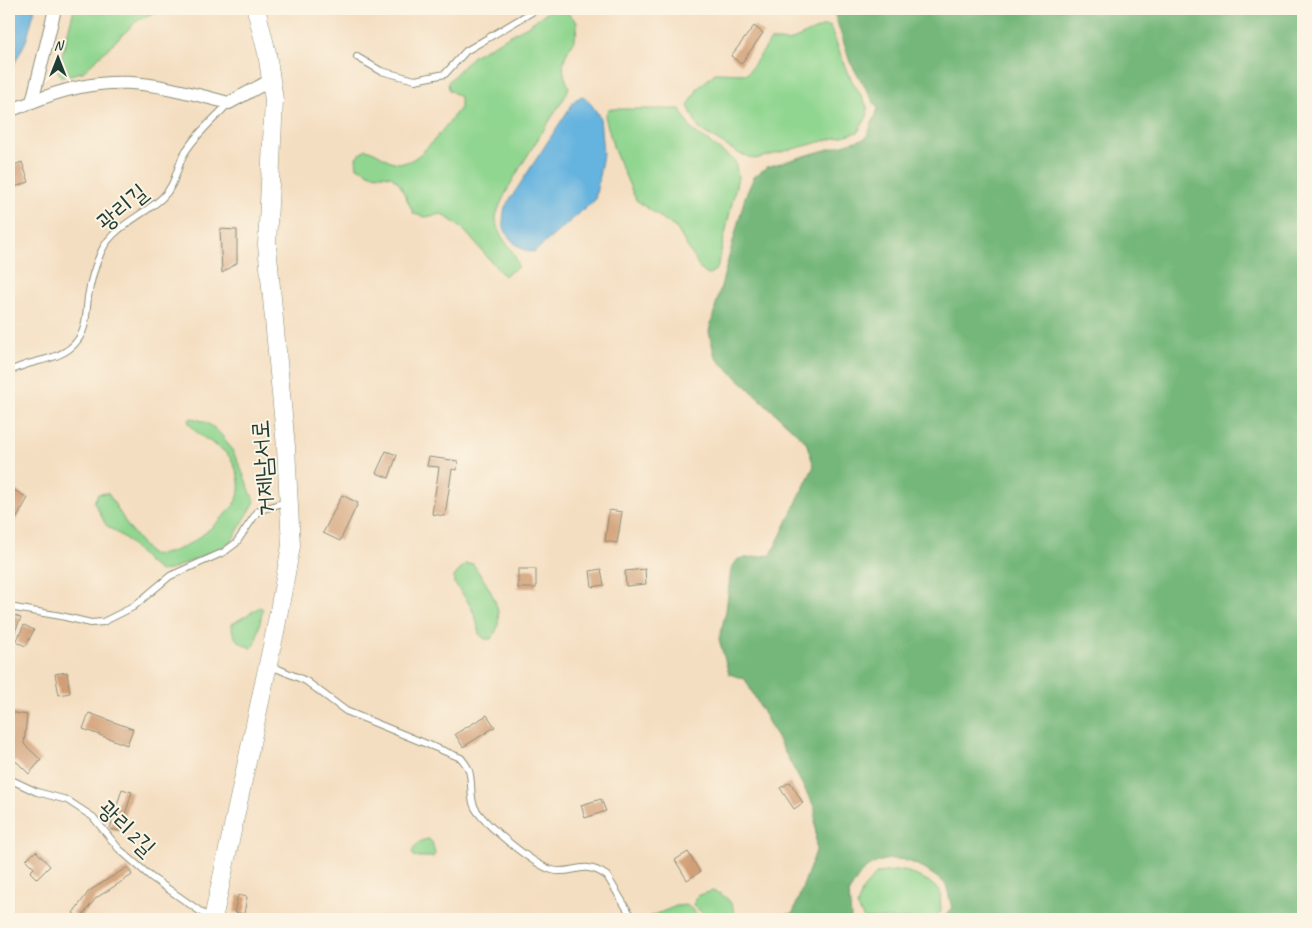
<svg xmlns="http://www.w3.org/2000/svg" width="1312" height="928" viewBox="0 0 1312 928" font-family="Caveat,'Poor Story',sans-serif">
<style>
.green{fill:#90d690;stroke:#588a62}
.forest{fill:#74b77a;stroke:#4a7a57}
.water{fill:#65b3df;stroke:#42788a}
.building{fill:#d19e74}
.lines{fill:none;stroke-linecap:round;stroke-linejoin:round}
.service-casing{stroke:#8a8e7a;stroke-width:8}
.minor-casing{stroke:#8a8e7a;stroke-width:14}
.secondary-casing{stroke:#8a8e7a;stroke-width:19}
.service{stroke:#fff;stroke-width:6}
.minor{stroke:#fff;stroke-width:12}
.secondary{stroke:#fff;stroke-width:18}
.labels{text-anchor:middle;stroke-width:4;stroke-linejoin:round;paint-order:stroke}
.street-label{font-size:24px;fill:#1f3d34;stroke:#fcf5e5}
</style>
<rect width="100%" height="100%" fill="#fcf5e5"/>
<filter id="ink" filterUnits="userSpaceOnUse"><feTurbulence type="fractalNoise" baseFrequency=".02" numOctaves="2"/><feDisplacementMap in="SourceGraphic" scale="10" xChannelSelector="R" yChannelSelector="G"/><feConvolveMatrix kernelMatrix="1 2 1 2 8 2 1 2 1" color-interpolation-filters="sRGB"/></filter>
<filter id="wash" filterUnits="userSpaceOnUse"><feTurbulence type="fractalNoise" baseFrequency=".0096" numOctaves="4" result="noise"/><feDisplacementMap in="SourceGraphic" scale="20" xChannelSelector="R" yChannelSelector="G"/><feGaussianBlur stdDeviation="1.12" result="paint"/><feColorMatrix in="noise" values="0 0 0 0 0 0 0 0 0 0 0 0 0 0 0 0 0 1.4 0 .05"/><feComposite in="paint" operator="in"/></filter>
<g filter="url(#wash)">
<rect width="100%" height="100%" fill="#f4dec1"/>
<!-- green -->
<g class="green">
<polygon points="74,9 161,9 137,21 83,72 61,77 58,71"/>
<path d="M551 9H563L577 22C579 50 552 53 569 87L566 95C553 117 496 199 496 219 496 238 517 249 518 267L504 276 463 229 442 214 425 217 414 214 399 183 391 176 371 174 357 167 356 157 366 149C379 152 387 163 401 163 420 164 448 122 460 108V97L449 90 448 82 473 56 529 25Z"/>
<polygon points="824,26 830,26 847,72 867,106 868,115 858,132 755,159 738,153 699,129 688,106 698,88 715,73 747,74 771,40 788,42"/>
<polygon points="609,109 680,109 691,129 735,161 738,177 717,269 708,275 701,270 677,229 636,200 614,150 605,116"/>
<path d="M191 418C230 423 241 473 255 502L232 540 221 548 170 570 160 571 149 563 126 539 106 525 94 502 98 494 108 493 129 528 151 555C175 555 195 542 212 527 229 511 244 502 238 476 236 469 232 458 226 453 213 441 197 438 188 421Z"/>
<path d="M465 564H473C487 585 511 615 491 639H485L479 634C477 613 467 599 454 583V577Z"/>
<path d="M260 607 263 609 255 645 251 648C238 642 232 639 232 624Z"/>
<path d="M429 839 432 842 435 853 433 857H415L412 853C415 845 419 840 429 839Z"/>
<polygon points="904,870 928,881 940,891 941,912 934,919 864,919 857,906 863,889 877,873"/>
<path d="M712 891C727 895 734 903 736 919H709L693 905 697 896Z"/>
<polygon points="687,905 702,919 645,919 676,906"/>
</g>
<!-- forest -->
<path class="forest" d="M833 9H1303V919H943L952 908 946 884C921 866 899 848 868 867 860 872 854 885 849 892L851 919H771L793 913 816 851 815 808 745 679 729 674 719 639 726 611 731 569 738 559 771 555 814 466 806 442 715 357 709 331 745 197 754 177 767 167 866 138 878 109 850 62Z"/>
<!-- water -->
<g class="water">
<polygon points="9,9 35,9 26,41 9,74"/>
<path d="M582 96 589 101 600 117 603 154 595 200 534 252C520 252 505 237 503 223 503 219 504 212 505 207L575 100Z"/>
</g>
<g id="blocks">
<!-- building -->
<g class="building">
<polygon points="754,26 763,33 741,64 731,56"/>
<polygon points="22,162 29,182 9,189 9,167"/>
<polygon points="220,229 237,230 237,263 222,273"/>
<polygon points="386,451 397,455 389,478 376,473"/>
<polygon points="429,457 458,461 457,470 452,469 445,516 432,514 439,467 427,466"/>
<polygon points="9,487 28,498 9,532"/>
<polygon points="342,495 358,503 340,541 323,533"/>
<polygon points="609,510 622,512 617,543 605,541"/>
<rect x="518" y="569" width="18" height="19"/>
<polygon points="601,569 604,585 592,587 590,571"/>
<polygon points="645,569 646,584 626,586 625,571"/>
<polygon points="9,613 21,618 9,645"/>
<polygon points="24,625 34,630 26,646 16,642"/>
<polygon points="67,672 70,693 59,695 55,674"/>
<polygon points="9,712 27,715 24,744 41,760 29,774 17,762 9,760"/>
<polygon points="89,713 133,729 127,745 83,729"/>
<polygon points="487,715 495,727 463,747 455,734"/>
<polygon points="790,782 803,803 794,809 780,788"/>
<polygon points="122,789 132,792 120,831 110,829"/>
<polygon points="601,799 606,811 585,818 581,805"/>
<polygon points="36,851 50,866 37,879 30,872 34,868 26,860"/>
<polygon points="688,852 700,872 687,880 675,860"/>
<polygon points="128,867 132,875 96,898 80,919 73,913 89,891"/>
<polygon points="238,895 247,897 244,914 234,912"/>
</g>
</g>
</g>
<g filter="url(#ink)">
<use href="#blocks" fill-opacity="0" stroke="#8a8e7a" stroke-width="1"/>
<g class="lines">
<!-- service casing -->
<g class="service-casing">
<g id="service">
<polyline points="357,57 381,71 415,80 445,74 466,51 537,9"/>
<path d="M9 372C29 359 62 362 77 341 87 329 86 312 88 297 90 283 96 263 102 250 114 226 144 215 162 198 176 185 176 169 184 154 195 135 214 119 229 103"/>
<polyline points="9,607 61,616 91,623 103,622 133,607 170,576 224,552 236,543 258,511 288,501"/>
<path d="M269 665 306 681 346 711 461 758C464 762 468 766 469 771 473 782 469 798 475 808 485 825 534 865 552 870 572 876 583 858 607 876L633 919"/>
<polyline points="9,779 37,792 67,800 93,817 119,849 151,877 211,919"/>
</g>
</g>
<!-- minor casing -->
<g class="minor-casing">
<g id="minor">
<path d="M32 102C109 70 152 83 229 103L271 80"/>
<polyline points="9,111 32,102 55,9"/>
</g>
</g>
<!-- secondary casing -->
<g class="secondary-casing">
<polyline id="secondary" points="213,919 275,632 291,546 286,447 267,245 274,100 267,53 256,9"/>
</g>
<!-- service -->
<use href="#service" class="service"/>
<!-- minor -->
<use href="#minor" class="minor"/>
<!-- secondary -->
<use href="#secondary" class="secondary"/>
</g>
</g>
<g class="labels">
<!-- street labels -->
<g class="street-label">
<text transform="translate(122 207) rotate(-40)" y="8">광리길</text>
<text transform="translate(263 468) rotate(-94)" y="8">거제남서로</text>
<text transform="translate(127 828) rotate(44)" y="8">광리2길</text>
</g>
</g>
<!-- margin -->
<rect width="1312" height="928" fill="none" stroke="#fcf5e5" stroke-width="30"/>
<!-- north arrow -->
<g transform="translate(58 58)" stroke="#fcf5e5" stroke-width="4" paint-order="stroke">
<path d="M0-4L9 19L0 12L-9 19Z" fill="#1f3d34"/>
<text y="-8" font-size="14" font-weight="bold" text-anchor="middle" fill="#1f3d34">N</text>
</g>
</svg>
